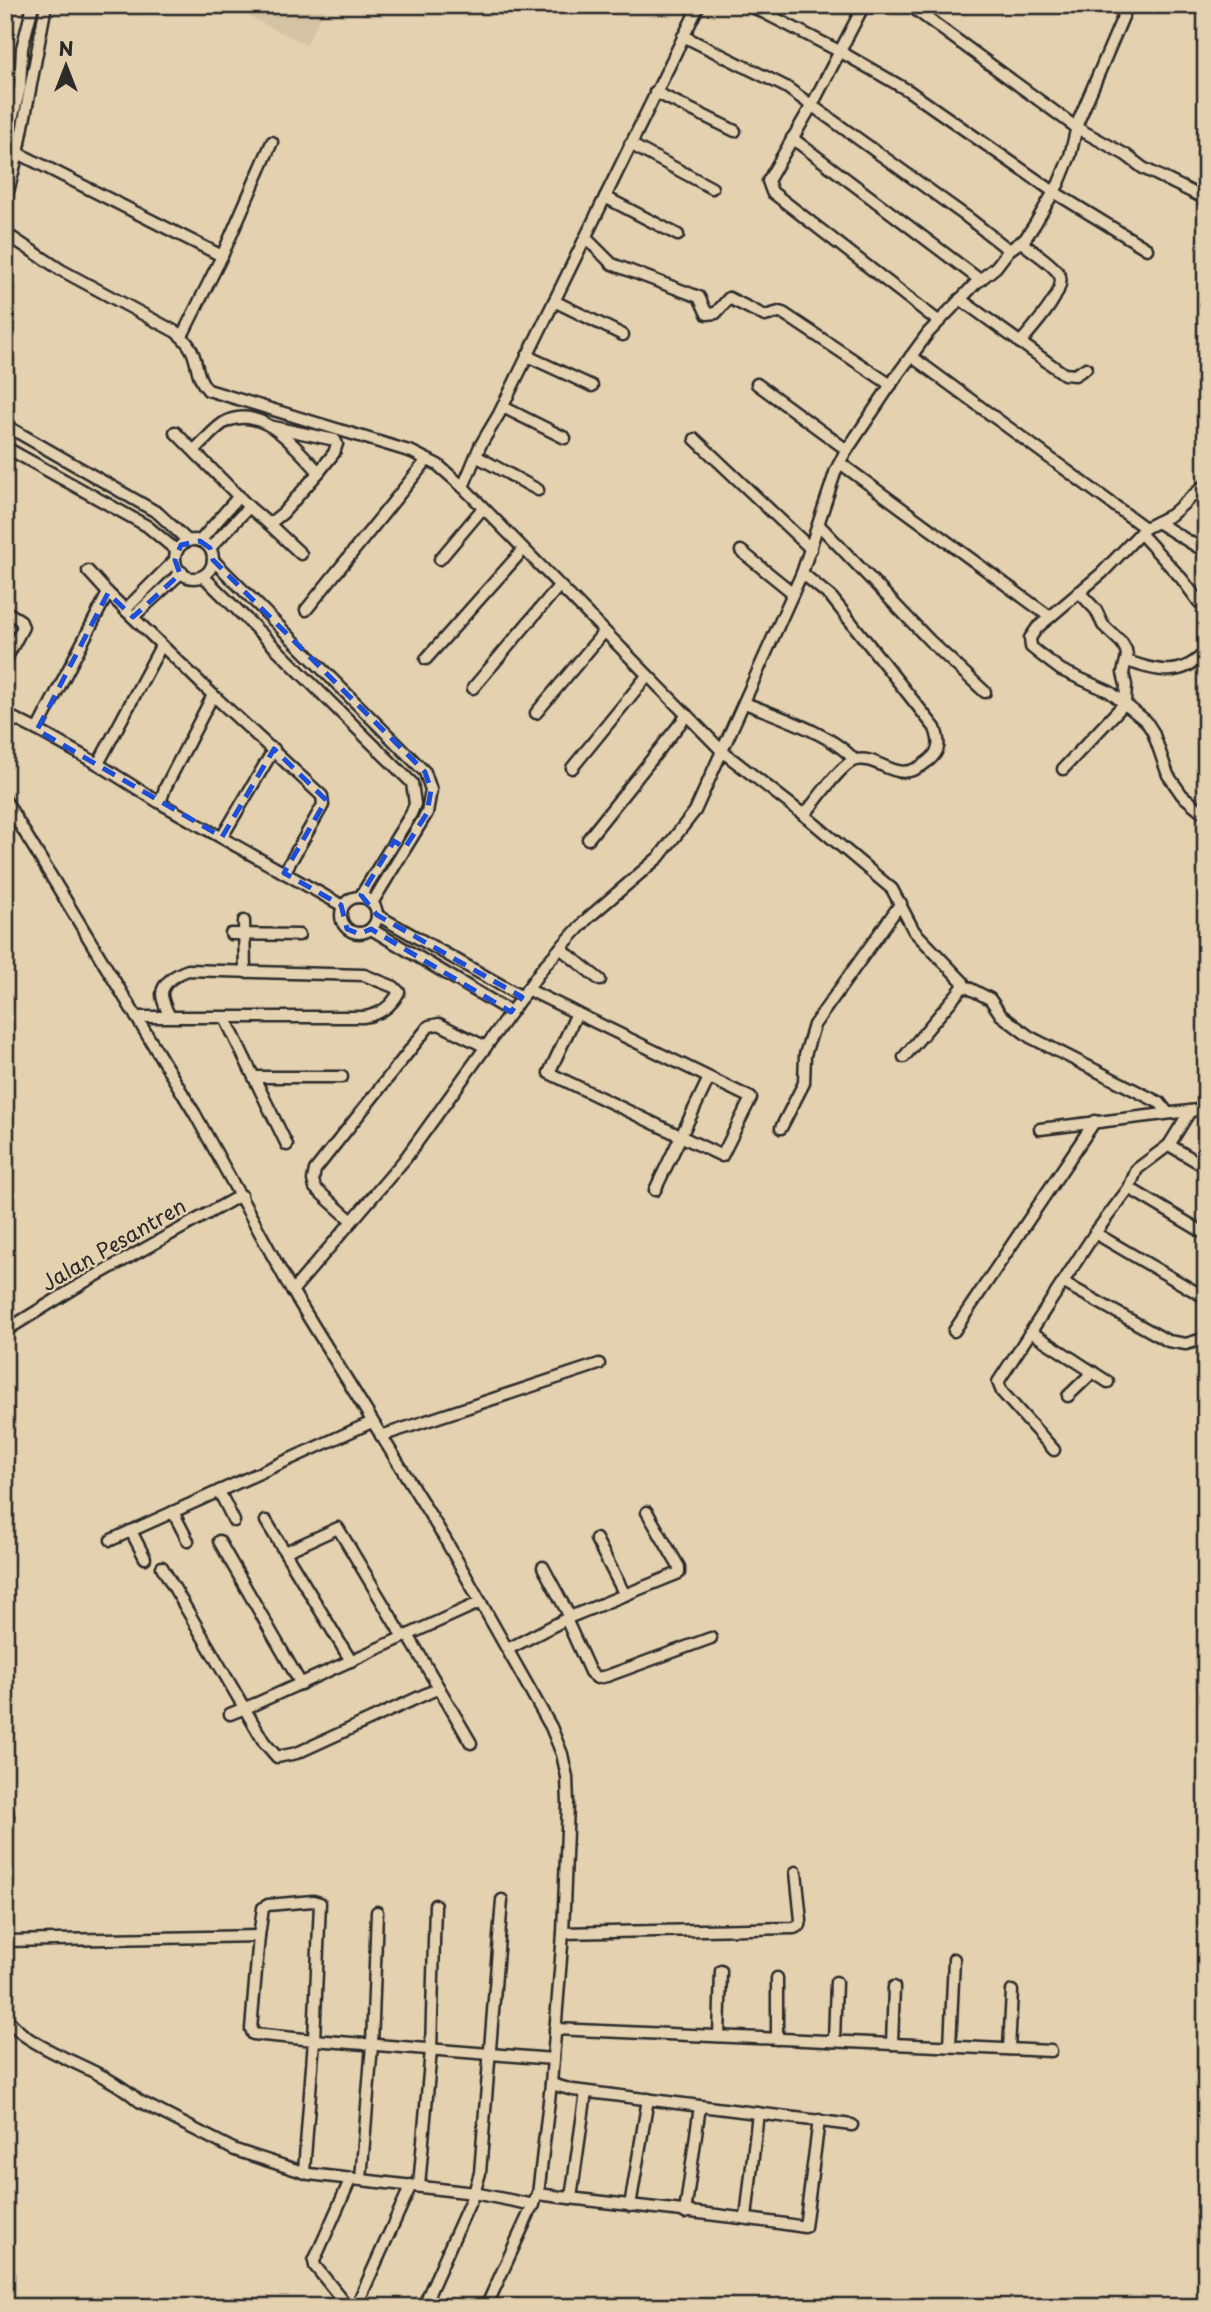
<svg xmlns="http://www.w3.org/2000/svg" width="1211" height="2312" viewBox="0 0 1211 2312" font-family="'Playpen Sans',sans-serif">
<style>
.built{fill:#d4c3a4}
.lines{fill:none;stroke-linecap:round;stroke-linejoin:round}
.minor-casing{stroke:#2b2b2b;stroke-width:15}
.minor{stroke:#e4d1af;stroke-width:10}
.marked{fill:none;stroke:#1d4ed8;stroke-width:5;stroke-dasharray:14 9;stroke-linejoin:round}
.labels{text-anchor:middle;stroke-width:5;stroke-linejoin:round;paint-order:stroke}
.street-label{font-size:21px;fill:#2b2b2b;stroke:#e4d1af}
</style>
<rect width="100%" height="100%" fill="#e4d1af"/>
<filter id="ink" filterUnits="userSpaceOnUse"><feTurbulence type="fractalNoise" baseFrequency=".0143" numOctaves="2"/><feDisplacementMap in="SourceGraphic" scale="14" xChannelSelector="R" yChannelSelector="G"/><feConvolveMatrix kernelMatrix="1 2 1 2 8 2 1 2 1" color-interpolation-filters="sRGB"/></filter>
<g filter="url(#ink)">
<!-- built -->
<polygon class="built" points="226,5 327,5 306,45"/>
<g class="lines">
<!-- minor casing -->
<g class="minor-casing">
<g id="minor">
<polyline points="749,5 841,52 909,91 1054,192 1147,249"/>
<polyline points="864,5 812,105 768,181 772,192 938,321"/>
<polyline points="909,5 1077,128 1126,155 1143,168 1206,199"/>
<polyline points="683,36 786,87 967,217 1009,250"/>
<polyline points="655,92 735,131"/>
<polyline points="792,138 980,280"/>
<polyline points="630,144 712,188"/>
<polyline points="5,147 20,88 22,48 33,5"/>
<polyline points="18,153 222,256"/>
<polyline points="605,197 678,235"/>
<polyline points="5,203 18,153 46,5"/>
<path d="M5 233 61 270 176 332C204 354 190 371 208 390L412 452 438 465 463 487 723 752 804 815 892 889 914 931 963 982 962 988 904 1057"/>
<polyline points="586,238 612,264 699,297 707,314 716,313 729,298 765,316 779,312 783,313 891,385"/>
<polyline points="960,299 1064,374 1075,375 1086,368"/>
<polyline points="554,301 623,335"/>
<polyline points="182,336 222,256 272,142"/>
<path d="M1020 343C1030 331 1069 289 1059 274 1051 262 1033 252 1021 242"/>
<polyline points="527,356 592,386"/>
<polyline points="911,356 1145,528"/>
<polyline points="757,384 847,450"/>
<polyline points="503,407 565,438"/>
<polyline points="5,425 158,513 188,541"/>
<polyline points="273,427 335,440 337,444 334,453 319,472"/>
<path d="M175 432 249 507 269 524 283 513 319 472C297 449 264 405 227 421 216 426 204 442 194 450"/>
<polyline points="695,439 811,549"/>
<polyline points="5,447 147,526 177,551"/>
<polyline points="476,456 538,490"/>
<polyline points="840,463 1050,617"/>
<polyline points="1206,484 1171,515 1145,528 1102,573 1037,628 1030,638 1031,647 1041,655 1061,670 1110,692 1146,721 1153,732 1168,775 1182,795 1206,815"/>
<polyline points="463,487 480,446 499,414 699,5"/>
<polyline points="1157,522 1206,552"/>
<polyline points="269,524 301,554"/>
<polyline points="819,525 930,641 985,692"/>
<polyline points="1140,533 1182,579 1199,602"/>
<circle cx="194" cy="559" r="19"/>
<polyline points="200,541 239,496"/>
<polyline points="210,548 249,507"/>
<polyline points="741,551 793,593"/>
<polyline points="440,559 483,508"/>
<polyline points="213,560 425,772 431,790 427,813 372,903"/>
<polyline points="88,571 108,593"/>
<path d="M802 573 832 598 935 728C940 742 941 751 928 761 896 788 882 755 856 760 841 763 816 802 804 815"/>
<polyline points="203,576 412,783 415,804 411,814 360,897"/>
<polyline points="125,610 175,560"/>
<polyline points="306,610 427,460"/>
<polyline points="5,611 20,620 23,627 5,661"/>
<polyline points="133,617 182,572"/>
<polyline points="426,659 523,550"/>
<path d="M1127 661C1157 671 1182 679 1206 651"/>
<polyline points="473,688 559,586"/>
<polyline points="213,695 322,796 323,805 284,873"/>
<path d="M745 703C774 715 835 735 854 760"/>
<polyline points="536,713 604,632"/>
<polyline points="5,714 37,730"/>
<polyline points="98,764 161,646"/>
<polyline points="572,768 647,676"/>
<polyline points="1063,769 1125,703 1126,685 1123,673 1127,656 1126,650 1122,643 1103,625 1096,610 1079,592"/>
<polyline points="5,800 195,1114 288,1284 445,1539 551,1727 562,1754 567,1777 568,1804 563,1933 551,2084 538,2194 486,2307"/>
<polyline points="160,803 98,764 37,730 108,593 213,695 165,788 160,803 343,906"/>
<polyline points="222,837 274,749"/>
<polyline points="588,839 687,715"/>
<circle cx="359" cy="915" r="18"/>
<polyline points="377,915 522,997"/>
<polyline points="244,921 245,972"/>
<polyline points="371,929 511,1012"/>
<polyline points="231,934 299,935"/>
<polyline points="560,948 600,980"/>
<polyline points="963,985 990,999 1001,1015 1030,1037 1160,1103 1168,1113"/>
<path d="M527 989C602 1025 676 1062 751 1098L722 1156 549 1073 577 1013"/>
<path d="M136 1017H363C380 1015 391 1007 399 992L394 987 364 975 188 970C179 973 162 982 162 994 162 1001 167 1011 170 1017"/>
<polyline points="225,1018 287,1145"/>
<polyline points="254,1077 342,1077"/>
<polyline points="781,1128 804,1083 805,1055 814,1025 901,903"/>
<polyline points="1040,1129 1206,1109"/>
<polyline points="1169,1145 1206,1167"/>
<polyline points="1129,1188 1206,1234"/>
<polyline points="655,1190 709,1078"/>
<polyline points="352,1221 315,1188 313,1180 315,1170 429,1026 439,1024 486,1047"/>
<polyline points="1095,1233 1206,1298"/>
<polyline points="1064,1283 1168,1341 1186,1344 1206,1338"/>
<polyline points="293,1290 405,1159 544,966 588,918 659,857 695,811 802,573 836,470 843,456 898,374 928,333 975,284 996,267 1009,250 1025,239 1035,224 1059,183 1070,156 1078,122 1128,5"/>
<polyline points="5,1327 13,1326 83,1283 241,1195"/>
<polyline points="954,1331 1095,1121"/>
<polyline points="1031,1332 1108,1382"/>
<polyline points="1068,1396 1093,1372"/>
<polyline points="381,1436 599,1364"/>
<polyline points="1054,1450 1002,1392 998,1382 1095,1233 1129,1188 1137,1169 1169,1145 1190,1111"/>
<polyline points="219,1491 234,1521"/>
<polyline points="173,1512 188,1541"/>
<polyline points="266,1521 351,1661"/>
<polyline points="131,1531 145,1558"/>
<polyline points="596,1539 625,1595"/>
<polyline points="111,1540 372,1422"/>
<polyline points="219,1541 301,1684"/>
<polyline points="285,1552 338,1528 403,1637"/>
<polyline points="162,1567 264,1742 277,1757 297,1753 439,1688"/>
<polyline points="543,1567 570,1617"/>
<polyline points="566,1619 590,1672 597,1678 607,1676 711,1638"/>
<polyline points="408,1635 471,1743"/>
<polyline points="508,1649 570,1617 679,1573 679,1567 647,1512"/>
<polyline points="230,1714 255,1704 481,1602"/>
<polyline points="5,1805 8,1816 5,1851"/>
<polyline points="563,1933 794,1928 800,1925 801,1920 796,1872"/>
<polyline points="259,1936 263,1908 268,1905 313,1901 320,1903 314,2040 553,2059"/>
<polyline points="5,1941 259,1936 251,2029 253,2034 314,2040 304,2171"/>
<polyline points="777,1978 777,2039"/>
<path d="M5 2017C12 2024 18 2031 25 2036 61 2061 106 2071 139 2101L235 2150 309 2174 474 2193 534 2205"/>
<polyline points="555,2029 1051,2051"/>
<polyline points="719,2036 721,1971"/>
<polyline points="834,2041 836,1982"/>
<polyline points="892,2044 894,1987"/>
<polyline points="950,2046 954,1959"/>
<polyline points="1009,2049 1012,1991"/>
<polyline points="551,2084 573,2090 852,2125"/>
<polyline points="361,2179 372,2045 377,1912"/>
<polyline points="419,2186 431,2050 435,1905"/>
<path d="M538 2194C627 2206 716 2213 805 2227L819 2120"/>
<polyline points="571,2198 586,2092"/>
<polyline points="630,2206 648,2099"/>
<polyline points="685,2213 700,2106"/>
<polyline points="746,2218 758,2113"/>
<polyline points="348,2307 315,2266 314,2261 351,2178"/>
<polyline points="356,2307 411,2185"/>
<polyline points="423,2307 474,2193 480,2173 502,1900"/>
</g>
</g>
<!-- minor -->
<use href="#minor" class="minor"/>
</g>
</g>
<!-- marked area -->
<path class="marked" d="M200 541 210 548 213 560 425 772 431 790 427 813 405 848 394 841 361 895 377 915 522 997 511 1012 371 929 359 934 347 929 341 905 284 873 326 800 274 749 222 837 37 730 108 593 133 617 180 574 175 560 181 545Z"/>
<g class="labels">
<!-- street labels -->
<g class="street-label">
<text transform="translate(114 1245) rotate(-30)" y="7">Jalan Pesantren</text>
</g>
</g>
<!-- margin -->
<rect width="1211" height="2312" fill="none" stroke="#e4d1af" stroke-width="28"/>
<rect x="14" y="14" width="1183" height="2284" fill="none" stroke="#2b2b2b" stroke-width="2.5" filter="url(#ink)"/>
<!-- north arrow -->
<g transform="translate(66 66)" stroke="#e4d1af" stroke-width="5" paint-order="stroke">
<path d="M0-5L12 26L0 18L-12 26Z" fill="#2b2b2b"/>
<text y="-10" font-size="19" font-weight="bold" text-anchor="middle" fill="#2b2b2b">N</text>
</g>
</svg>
